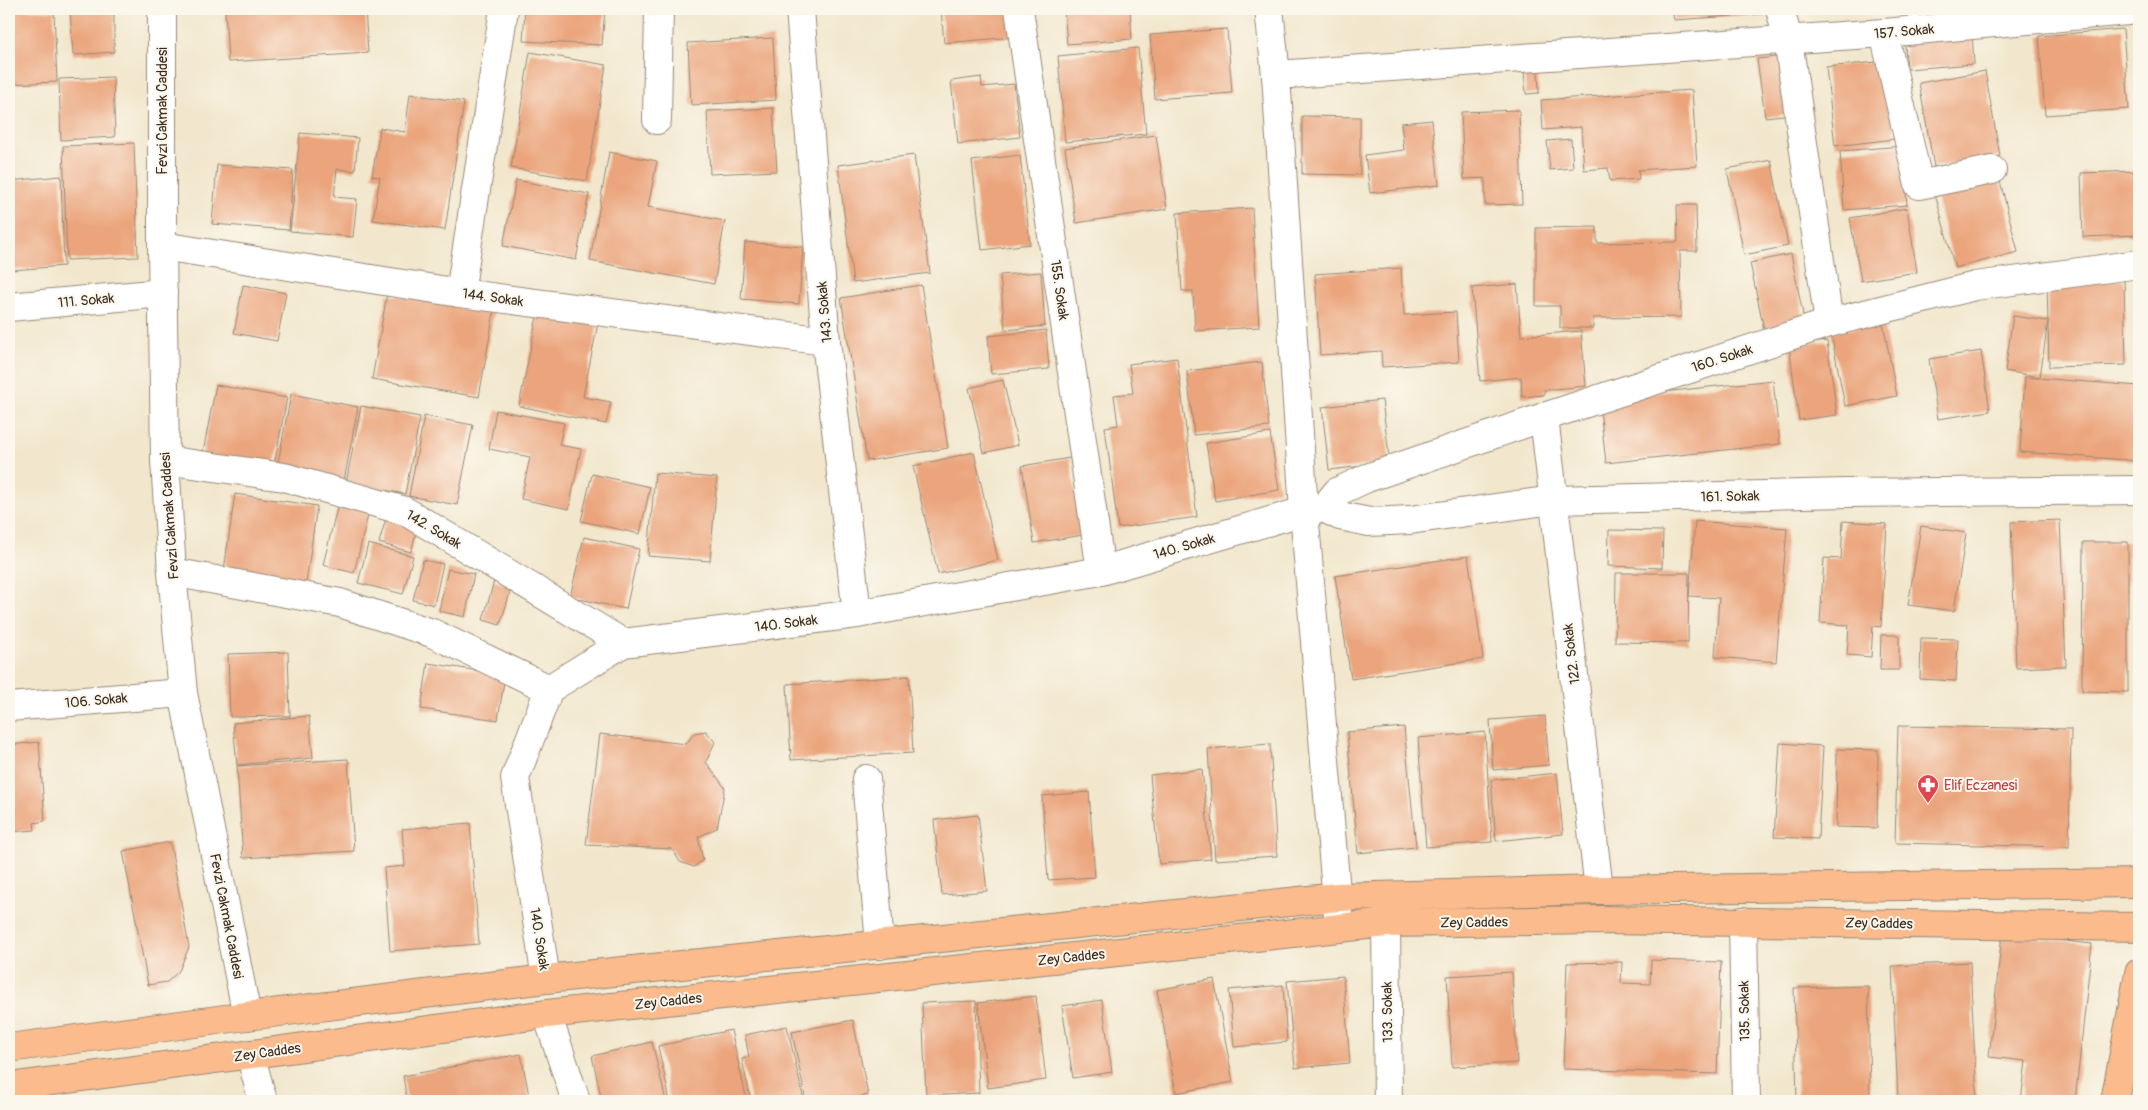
<svg xmlns="http://www.w3.org/2000/svg" width="2148" height="1110" viewBox="0 0 2148 1110" font-family="Pangolin,sans-serif">
<style>
.building{fill:#eba47b}
.lines{fill:none;stroke-linecap:round;stroke-linejoin:round}
.minor-casing{stroke:#968876;stroke-width:30}
.major-casing{stroke:#968876;stroke-width:30}
.minor{stroke:#fff;stroke-width:28}
.major{stroke:#fbbb8c;stroke-width:28}
.labels{text-anchor:middle;stroke-width:4;stroke-linejoin:round;paint-order:stroke}
.street-label{font-size:14px;fill:#3b2a1e;stroke:#fbf7ec}
.health-label{font-size:14px;fill:#be3a42;stroke:#fbf7ec;text-anchor:start}
</style>
<rect width="100%" height="100%" fill="#fbf7ec"/>
<filter id="ink" filterUnits="userSpaceOnUse"><feTurbulence type="fractalNoise" baseFrequency=".02" numOctaves="2"/><feDisplacementMap in="SourceGraphic" scale="10" xChannelSelector="R" yChannelSelector="G"/><feConvolveMatrix kernelMatrix="1 2 1 2 8 2 1 2 1" color-interpolation-filters="sRGB"/></filter>
<filter id="wash" filterUnits="userSpaceOnUse"><feTurbulence type="fractalNoise" baseFrequency=".0096" numOctaves="4" result="noise"/><feDisplacementMap in="SourceGraphic" scale="20" xChannelSelector="R" yChannelSelector="G"/><feGaussianBlur stdDeviation="1.12" result="paint"/><feColorMatrix in="noise" values="0 0 0 0 0 0 0 0 0 0 0 0 0 0 0 0 0 1.4 0 .05"/><feComposite in="paint" operator="in"/></filter>
<g filter="url(#wash)">
<rect width="100%" height="100%" fill="#f2e7cd"/>
<g id="blocks">
<!-- building -->
<g class="building">
<polygon points="9,9 54,11 57,82 9,84"/>
<polygon points="70,9 114,9 114,52 73,55"/>
<polygon points="225,9 365,9 368,53 228,62"/>
<polygon points="525,9 605,9 602,45 523,41"/>
<polygon points="941,9 1012,9 1014,37 944,43"/>
<polygon points="1064,9 1130,9 1132,39 1067,44"/>
<polygon points="1672,9 1761,9 1763,14 1674,20"/>
<polygon points="1805,9 1824,9 1824,10 1805,13"/>
<polygon points="1227,29 1232,93 1155,99 1150,35"/>
<polygon points="2123,29 2129,109 2045,115 2039,36"/>
<polygon points="1972,31 1974,64 1907,69 1904,35"/>
<polygon points="773,38 776,100 691,105 688,43"/>
<polygon points="1138,48 1146,134 1065,142 1058,56"/>
<polygon points="530,52 606,65 587,181 511,168"/>
<polygon points="1785,56 1792,114 1765,117 1757,59"/>
<polygon points="1887,61 1895,139 1835,146 1826,67"/>
<polygon points="1524,71 1538,71 1539,93 1526,94"/>
<polygon points="1985,71 2000,156 1934,167 1919,83"/>
<polygon points="113,77 115,137 61,140 59,79"/>
<polygon points="981,77 982,87 1014,84 1020,137 958,144 951,81"/>
<polygon points="1692,90 1697,166 1638,170 1639,179 1610,181 1608,168 1584,170 1581,127 1543,130 1541,100"/>
<polygon points="410,94 464,102 445,230 373,220 380,177 372,176 380,128 405,132"/>
<polygon points="773,108 777,171 710,174 707,111"/>
<polygon points="1519,110 1522,204 1485,205 1485,178 1464,179 1461,112"/>
<polygon points="1302,116 1360,117 1360,175 1302,174"/>
<polygon points="1432,120 1439,185 1370,193 1365,155 1404,150 1401,123"/>
<polygon points="300,133 358,138 355,171 337,169 334,197 357,199 353,237 290,231"/>
<polygon points="1156,135 1167,209 1076,223 1065,148"/>
<polygon points="1571,139 1573,168 1550,170 1547,141"/>
<polygon points="134,143 138,257 67,260 63,146"/>
<polygon points="1902,146 1907,205 1844,210 1840,151"/>
<polygon points="609,152 657,161 648,207 725,221 714,284 590,261"/>
<polygon points="914,155 930,273 853,283 838,165"/>
<polygon points="1020,155 1030,244 982,250 972,161"/>
<polygon points="1771,160 1788,246 1744,255 1727,169"/>
<polygon points="217,165 293,170 289,230 212,224"/>
<polygon points="2139,171 2139,235 2083,237 2081,173"/>
<polygon points="1998,173 2018,252 1955,268 1934,190"/>
<polygon points="61,176 64,266 12,270 9,181"/>
<polygon points="516,180 589,194 576,260 503,246"/>
<polygon points="1677,205 1696,205 1697,251 1680,251 1681,317 1593,318 1593,328 1560,328 1560,306 1536,306 1536,228 1597,227 1597,243 1678,242"/>
<polygon points="1252,208 1259,327 1195,331 1193,291 1182,291 1177,213"/>
<polygon points="1907,208 1917,272 1861,281 1850,218"/>
<polygon points="745,242 803,247 799,304 741,299"/>
<polygon points="1791,254 1805,325 1765,334 1750,263"/>
<polygon points="1401,268 1404,315 1456,312 1459,362 1382,367 1381,351 1320,355 1315,274"/>
<polygon points="1041,272 1045,326 1005,330 1000,275"/>
<polygon points="2124,280 2126,365 2049,367 2047,282"/>
<polygon points="1517,284 1521,336 1581,331 1586,386 1544,390 1544,395 1522,397 1521,377 1480,381 1472,288"/>
<polygon points="243,285 286,293 277,341 234,333"/>
<polygon points="921,285 948,448 867,461 841,298"/>
<polygon points="387,294 494,312 479,397 372,379"/>
<polygon points="538,311 598,323 583,397 611,402 606,424 519,406"/>
<polygon points="2013,316 2048,321 2040,377 2005,371"/>
<polygon points="1883,323 1897,396 1845,406 1831,333"/>
<polygon points="1046,330 1049,369 991,374 988,336"/>
<polygon points="1827,341 1837,415 1799,420 1789,346"/>
<polygon points="1981,351 1990,411 1938,419 1929,359"/>
<polygon points="1177,358 1197,517 1118,528 1105,427 1118,425 1114,395 1133,393 1129,364"/>
<polygon points="1262,362 1269,427 1194,435 1187,371"/>
<polygon points="2025,377 2139,386 2139,461 2020,452"/>
<polygon points="1003,380 1018,445 984,453 969,388"/>
<polygon points="1773,380 1780,444 1606,463 1599,399"/>
<polygon points="216,385 287,398 273,471 202,457"/>
<polygon points="291,394 358,407 344,481 277,468"/>
<polygon points="1382,400 1390,463 1329,470 1322,407"/>
<polygon points="361,406 420,417 405,494 346,483"/>
<polygon points="496,410 564,423 559,445 581,449 569,509 521,499 530,457 489,449"/>
<polygon points="424,416 473,425 457,505 409,496"/>
<polygon points="1270,433 1279,490 1215,501 1206,443"/>
<polygon points="974,452 998,560 938,574 913,466"/>
<polygon points="1070,458 1083,535 1034,543 1022,466"/>
<polygon points="655,473 717,478 710,561 648,556"/>
<polygon points="592,474 650,487 640,534 581,521"/>
<polygon points="235,494 317,506 306,583 224,570"/>
<polygon points="339,500 370,507 354,573 323,565"/>
<polygon points="386,518 418,526 411,552 379,543"/>
<polygon points="2060,520 2066,666 2016,668 2011,522"/>
<polygon points="1695,521 1787,528 1776,662 1715,657 1719,598 1689,596"/>
<polygon points="1843,521 1887,524 1881,627 1873,626 1871,657 1847,655 1849,625 1820,623 1824,558 1841,559"/>
<polygon points="1921,526 1966,533 1954,611 1908,605"/>
<polygon points="1609,530 1663,531 1662,568 1608,566"/>
<polygon points="584,537 639,549 626,609 570,597"/>
<polygon points="2083,542 2128,542 2128,692 2082,691"/>
<polygon points="368,544 413,556 403,594 358,583"/>
<polygon points="1468,556 1483,659 1351,679 1335,576"/>
<polygon points="423,560 443,564 434,605 413,600"/>
<polygon points="448,569 474,574 465,617 439,611"/>
<polygon points="1616,573 1689,573 1688,643 1615,642"/>
<polygon points="494,581 512,586 500,625 483,620"/>
<polygon points="1881,635 1899,635 1899,670 1880,670"/>
<polygon points="1921,638 1958,639 1956,681 1920,679"/>
<polygon points="288,652 290,716 230,717 228,654"/>
<polygon points="428,663 505,675 498,720 421,709"/>
<polygon points="909,676 913,753 791,760 787,684"/>
<polygon points="309,716 313,758 237,765 233,723"/>
<polygon points="1545,716 1549,765 1493,770 1490,720"/>
<polygon points="1898,726 2071,729 2069,847 1895,843"/>
<polygon points="1404,727 1416,847 1358,853 1347,732"/>
<polygon points="706,731 715,742 706,762 725,788 717,828 698,837 703,860 694,867 680,862 672,849 586,845 600,734 686,744 694,733"/>
<polygon points="1485,732 1492,842 1426,847 1418,738"/>
<polygon points="39,742 45,821 34,823 35,830 9,832 9,745"/>
<polygon points="1780,743 1823,746 1818,839 1774,837"/>
<polygon points="1270,744 1277,856 1215,860 1208,749"/>
<polygon points="1837,749 1878,750 1877,828 1836,827"/>
<polygon points="348,759 354,851 243,858 237,766"/>
<polygon points="1202,769 1211,859 1159,864 1150,775"/>
<polygon points="1557,773 1563,834 1496,841 1491,780"/>
<polygon points="1089,792 1095,877 1048,880 1042,796"/>
<polygon points="978,815 987,891 942,895 934,820"/>
<polygon points="470,823 479,944 390,951 384,868 405,866 402,829"/>
<polygon points="170,842 189,947 179,971 167,982 148,985 123,851"/>
<polygon points="2002,934 2092,944 2075,1101 2021,1101 2026,1061 1989,1057"/>
<polygon points="1651,960 1721,962 1717,1074 1563,1069 1567,963 1622,962 1621,983 1650,984"/>
<polygon points="1970,962 1977,1101 1898,1101 1892,966"/>
<polygon points="1512,972 1517,1063 1452,1067 1447,976"/>
<polygon points="1343,976 1350,1063 1295,1068 1287,981"/>
<polygon points="1214,979 1233,1082 1176,1093 1157,990"/>
<polygon points="1283,985 1287,1042 1234,1047 1229,990"/>
<polygon points="1868,986 1870,1101 1797,1101 1794,988"/>
<polygon points="1036,996 1046,1080 988,1088 978,1003"/>
<polygon points="1102,1000 1112,1072 1073,1078 1062,1006"/>
<polygon points="976,1001 979,1093 926,1096 922,1003"/>
<polygon points="853,1020 868,1095 839,1101 806,1101 792,1032"/>
<polygon points="787,1026 804,1101 751,1101 742,1059 749,1057 745,1035"/>
<polygon points="731,1030 747,1101 670,1101 658,1046"/>
<polygon points="652,1042 666,1101 602,1101 592,1056"/>
<polygon points="521,1054 530,1101 407,1101 403,1076"/>
</g>
</g>
</g>
<g filter="url(#ink)">
<use href="#blocks" fill-opacity="0" stroke="#968876" stroke-width="1"/>
<g class="lines">
<!-- minor casing -->
<g class="minor-casing">
<g id="minor">
<polyline points="162,9 162,246 165,460 172,572 183,693 247,1016"/>
<polyline points="800,9 826,341 857,614"/>
<polyline points="1019,9 1101,571"/>
<polyline points="1269,9 1276,75"/>
<polyline points="1780,9 1788,40 1829,323"/>
<polyline points="1884,33 1919,185 1992,170"/>
<polyline points="657,120 659,9"/>
<polyline points="162,246 460,293 826,341"/>
<polyline points="460,293 504,9"/>
<polyline points="9,307 163,293"/>
<polyline points="1544,417 1599,890"/>
<polyline points="165,460 284,477 405,511 623,643"/>
<polyline points="1324,508 1337,492 1367,478 1544,417 1829,323 1975,286 2139,264"/>
<polyline points="1324,508 1340,516 1369,522 1410,520 1553,500 1847,493 2139,490"/>
<polyline points="172,572 340,603 432,633 549,689"/>
<polyline points="9,707 183,693"/>
<polyline points="866,779 880,945"/>
<polyline points="1743,921 1746,1101"/>
<polyline points="1386,923 1388,1101"/>
<polyline points="1339,927 1304,511 1276,75 1884,33 2139,10"/>
<polyline points="546,979 515,778 549,689 623,643 857,614 1101,571 1304,511 1324,508"/>
<polyline points="547,1014 576,1101"/>
<polyline points="250,1054 263,1101"/>
</g>
</g>
<!-- major casing -->
<g class="major-casing">
<g id="major">
<polyline points="9,1048 247,1016 546,979 1338,897 1599,890 2139,883"/>
<polyline points="9,1087 547,1014 1386,923 1599,920 2139,927"/>
<polyline points="2115,1101 2139,973"/>
</g>
</g>
<!-- minor -->
<use href="#minor" class="minor"/>
<!-- major -->
<use href="#major" class="major"/>
</g>
</g>
<!-- icons -->
<defs>
<g id="pharmacy-pin" transform="scale(1.125)"><path d="M0 17L-7.5 6A9.5 9.5 0 1 1 7.5 6Z" fill="#e0444e" stroke="#fbf7ec"/><path d="M-2-6h4v4h4v4h-4v4h-4v-4h-4v-4h4Z" fill="#fff"/></g>
</defs>
<g fill-rule="evenodd">
<use href="#pharmacy-pin" x="1928" y="785"/>
</g>
<g class="labels">
<!-- street labels -->
<g class="street-label">
<text transform="translate(1904 31) rotate(-5)" y="5">157. Sokak</text>
<text transform="translate(162 111) rotate(-90)" y="5">Fevzi Cakmak Caddesi</text>
<text transform="translate(1060 290) rotate(82)" y="5">155. Sokak</text>
<text transform="translate(493 297) rotate(8)" y="5">144. Sokak</text>
<text transform="translate(86 300) rotate(-5)" y="5">111. Sokak</text>
<text transform="translate(824 312) rotate(-95)" y="5">143. Sokak</text>
<text transform="translate(1722 358) rotate(-18)" y="5">160. Sokak</text>
<text transform="translate(1730 496) rotate(-1)" y="5">161. Sokak</text>
<text transform="translate(169 516) rotate(-94)" y="5">Fevzi Cakmak Caddesi</text>
<text transform="translate(434 529) rotate(31)" y="5">142. Sokak</text>
<text transform="translate(1184 546) rotate(-16)" y="5">140. Sokak</text>
<text transform="translate(786 623) rotate(-7)" y="5">140. Sokak</text>
<text transform="translate(1571 654) rotate(-97)" y="5">122. Sokak</text>
<text transform="translate(96 700) rotate(-5)" y="5">106. Sokak</text>
<text transform="translate(227 916) rotate(79)" y="5">Fevzi Cakmak Caddesi</text>
<text transform="translate(1474 922) rotate(-1)" y="5">Zey Caddes</text>
<text transform="translate(1879 923) rotate(1)" y="5">Zey Caddes</text>
<text transform="translate(540 939) rotate(81)" y="5">140. Sokak</text>
<text transform="translate(1071 957) rotate(-6)" y="5">Zey Caddes</text>
<text transform="translate(668 1001) rotate(-6)" y="5">Zey Caddes</text>
<text transform="translate(1744 1011) rotate(-91)" y="5">135. Sokak</text>
<text transform="translate(1387 1012) rotate(-91)" y="5">133. Sokak</text>
<text transform="translate(267 1052) rotate(-8)" y="5">Zey Caddes</text>
</g>
<!-- health labels -->
<g class="health-label">
<text x="1944" y="790">Elif Eczanesi</text>
</g>
</g>
<!-- margin -->
<rect width="2148" height="1110" fill="none" stroke="#fbf7ec" stroke-width="30"/>
</svg>
